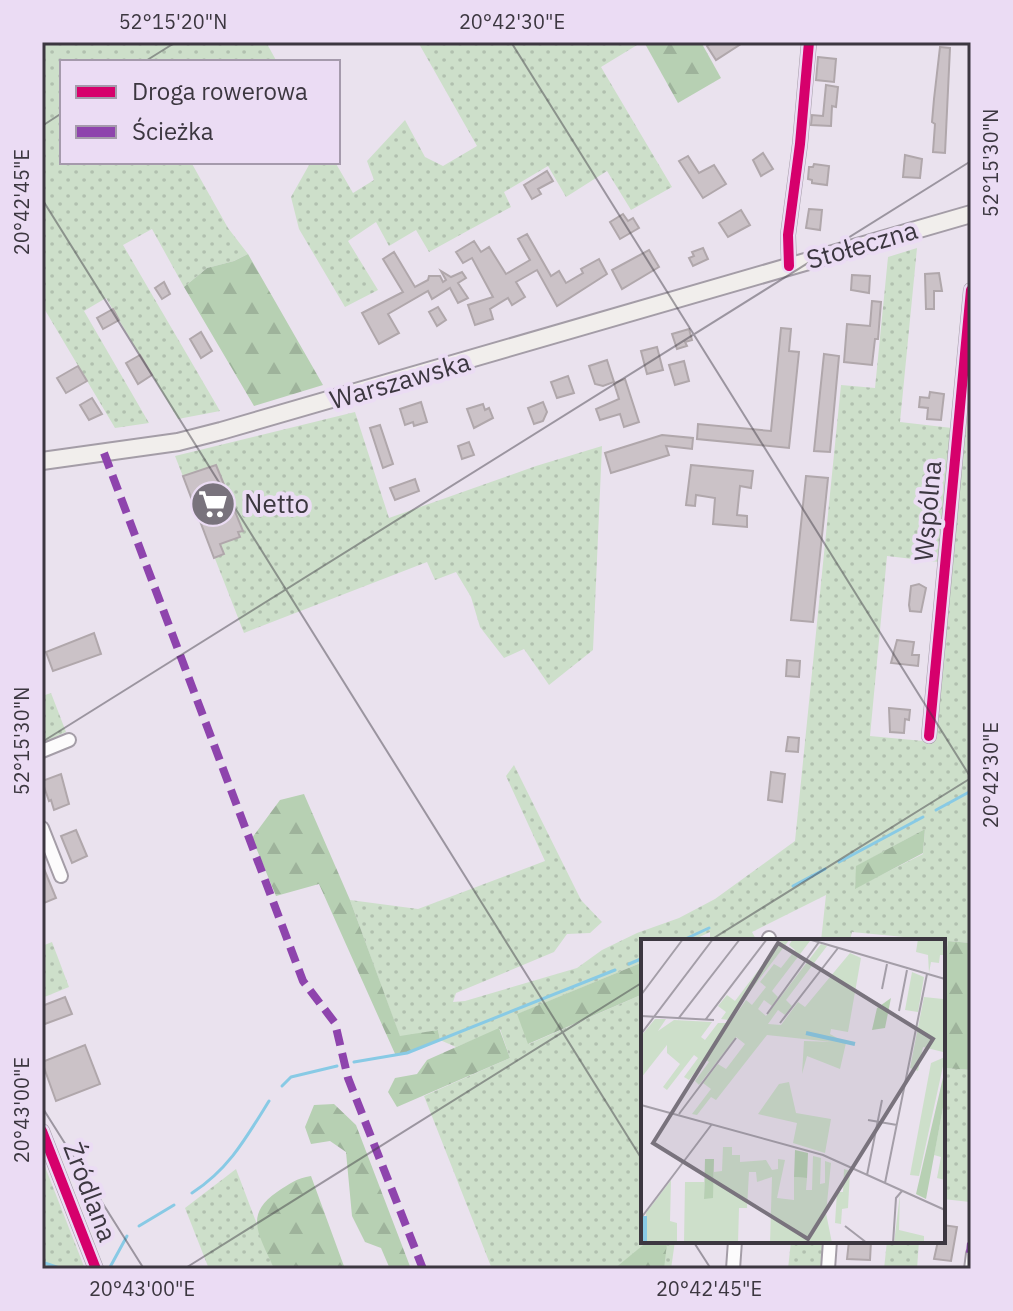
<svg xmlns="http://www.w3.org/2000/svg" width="1013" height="1311" viewBox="0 0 1013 1311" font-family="'IBM Plex Sans',sans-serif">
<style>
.grass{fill:url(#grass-dots);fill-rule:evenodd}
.forest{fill:url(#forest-firs)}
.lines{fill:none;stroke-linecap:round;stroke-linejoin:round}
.stream{stroke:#88cae5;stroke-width:3}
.building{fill:#cbc2c7;stroke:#b0a7ab;stroke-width:2}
.lane-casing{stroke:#a49da7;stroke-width:10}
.street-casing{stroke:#a49da7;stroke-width:16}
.secondary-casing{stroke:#a49da7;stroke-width:20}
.lane{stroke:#fcfbfc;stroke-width:6}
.street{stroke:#fcfbfc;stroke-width:12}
.secondary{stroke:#f1eeec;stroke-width:16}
.quiet{stroke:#8e44ad;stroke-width:8;stroke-dasharray:16 8;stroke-linecap:butt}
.cycleway-casing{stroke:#ebdcf4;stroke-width:15}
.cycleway{stroke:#d6006c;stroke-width:10}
.ticks{fill:none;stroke:#3c3740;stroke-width:2;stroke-opacity:0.45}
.labels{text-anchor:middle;stroke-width:8;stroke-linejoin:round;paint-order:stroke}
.street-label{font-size:26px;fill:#3c3740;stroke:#ebdcf4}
.poi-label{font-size:26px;fill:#3c3740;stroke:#ebdcf4;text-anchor:start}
.inset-river{fill:none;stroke:#88cae5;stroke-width:4}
.inset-road{fill:none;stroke:#a49ea8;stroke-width:2}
.view{fill:#79737d;fill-opacity:0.15;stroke:#79737d;stroke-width:4}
.inset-edge{fill:none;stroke:#3c3740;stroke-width:4}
.neatline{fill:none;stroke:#3c3740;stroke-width:3}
.ticks-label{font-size:20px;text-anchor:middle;fill:#3c3740}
</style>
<defs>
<pattern id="grass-dots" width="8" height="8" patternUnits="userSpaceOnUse" patternTransform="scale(2)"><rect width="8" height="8" fill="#cddfca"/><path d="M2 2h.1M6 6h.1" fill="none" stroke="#b1c0af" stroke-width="1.8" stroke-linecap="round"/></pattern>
<pattern id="forest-firs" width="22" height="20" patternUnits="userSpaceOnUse" patternTransform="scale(2)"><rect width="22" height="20" fill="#b7d0b3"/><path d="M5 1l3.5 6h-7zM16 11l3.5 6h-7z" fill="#9eb39b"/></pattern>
</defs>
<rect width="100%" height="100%" fill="#eae2ee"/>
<!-- grass -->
<g class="grass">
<polygon points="42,42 266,42 277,62 62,62 62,162 191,162 228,228 248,254 234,261 207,268 184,287 152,229 123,245 220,411 178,419 106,298 84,311 149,423 115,428 42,305"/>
<polygon points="418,42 642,42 601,67 672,187 631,210 607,171 566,197 548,166 504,192 511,207 429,252 416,230 389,246 376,222 348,241 378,290 345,307 299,229 291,197 309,165 308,162 335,162 353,193 374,180 367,161 405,120 425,157 443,166 477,146"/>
<path d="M917 248 900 422 952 428 939 562 887 556 870 736 934 742 967 410 971 411V943L948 941 943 994V941H915L914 938 852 932 850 941H821L826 895 752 932 757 941H710V932L691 941H643V962L518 1014 529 1044 643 994V1241H675L671 1269H492L424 1096 510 1058 500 1029 456 1047 440 1040 438 1030 400 1037 350 900 418 909 545 861 506 776 514 765 581 900 602 922 590 933 567 934 554 952 456 993 453 1002 465 1001 577 968 602 950 637 933 679 918 715 899 795 841 841 385 875 388 888 257ZM925 829 923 854 855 888 857 866Z"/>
<polygon points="355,412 389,518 536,466 602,446 593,650 549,685 524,649 504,658 480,627 471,597 456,572 435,580 427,562 244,633 175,456"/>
<polygon points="51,693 66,732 42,743 42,696"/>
<polygon points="52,942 69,987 42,998 42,946"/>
<polygon points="943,1068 971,1070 970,1202 943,1199"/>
<polygon points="42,1159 85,1269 42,1269"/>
<polygon points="236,1169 274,1269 209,1269 185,1208"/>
<polygon points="791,1241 823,1241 821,1269 788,1269"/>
<polygon points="887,1241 919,1241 917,1269 884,1269"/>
</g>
<!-- forest -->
<g class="forest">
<polygon points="644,42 701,42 721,78 678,103"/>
<polygon points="248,254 323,385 254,406 184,287 207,268 234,261"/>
<polygon points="304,794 350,900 400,1036 438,1030 440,1040 396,1056 319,884 276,896 252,838 280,800"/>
<polygon points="925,829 923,853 855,889 856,866"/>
<polygon points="948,941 971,943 971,1070 943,1068 943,994"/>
<polygon points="643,962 643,994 528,1044 517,1014"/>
<polygon points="499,1028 510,1058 397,1107 388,1092 395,1078 417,1074 427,1060"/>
<polygon points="334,1104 356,1125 411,1269 390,1269 381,1248 365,1242 352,1216 346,1152 330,1141 311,1144 305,1127 314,1105"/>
<path d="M311 1176 345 1269H274C261 1237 242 1216 277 1192 289 1184 297 1178 311 1176Z"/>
<polygon points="648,1241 667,1243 664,1269 614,1269"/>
</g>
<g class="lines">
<!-- stream -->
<g class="stream">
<polyline points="936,810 971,791"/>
<polyline points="839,862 923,817"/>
<polyline points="793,886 825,869"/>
<polyline points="681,941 709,928"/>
<polyline points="629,964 643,958"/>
<polyline points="354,1062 407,1053 615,970"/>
<polyline points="282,1086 291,1077 337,1066"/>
<path d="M192 1193C229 1169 246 1138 269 1101"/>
<polyline points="139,1226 174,1205"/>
<polyline points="42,1262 62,1269"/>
<polyline points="109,1269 127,1236"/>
</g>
</g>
<!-- building -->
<g class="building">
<polygon points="714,42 744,42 716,60 707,46"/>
<polygon points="940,47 950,48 945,153 933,152 935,124 932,122 934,99"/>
<polygon points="818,57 836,59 834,82 816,80"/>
<polygon points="826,85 838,87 836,107 832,106 831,126 811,125 812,115 823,116"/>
<polygon points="763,153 773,169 761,176 753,160"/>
<polygon points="905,155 922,159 920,178 903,177"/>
<polygon points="688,156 699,173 714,165 726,184 703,198 679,161"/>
<polygon points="814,164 829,166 827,185 812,183 812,180 808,179 809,167 813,167"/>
<polygon points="547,171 553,181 538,189 541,194 532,199 524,185"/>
<polygon points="809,209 822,210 820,230 806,228"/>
<polygon points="741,210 750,225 728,237 719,223"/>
<polygon points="623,214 628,221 633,218 639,228 620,239 610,222"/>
<polygon points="527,234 551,276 559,271 566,283 583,273 581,269 599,259 607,274 557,306 537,270 516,282 525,297 512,305 508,298 490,309 493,319 475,325 468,305 493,297 472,258 463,263 456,252 474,241 481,252 489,247 506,274 530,260 518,239"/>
<polygon points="703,248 708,259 693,266 689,258 694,256 692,252"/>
<polygon points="649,250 659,267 622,289 612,270"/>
<polygon points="394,252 415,287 428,280 429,276 440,276 443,282 446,280 441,271 451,277 462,272 466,278 458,283 468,298 458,303 450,288 432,299 428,291 388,314 399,333 379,344 362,313 403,292 383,259"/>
<polygon points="939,273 942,291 934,291 934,309 926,309 925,274"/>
<polygon points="852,275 870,276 869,293 851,290"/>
<polygon points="164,282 170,294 162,299 155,288"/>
<polygon points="872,301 881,302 878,339 875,339 872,365 844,362 847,324 870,326"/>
<polygon points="438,307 446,320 437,326 429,312"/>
<polygon points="113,309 119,320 103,329 97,318"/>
<polygon points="781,328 791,329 789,351 799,352 789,448 697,439 698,424 771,431"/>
<polygon points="689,329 692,340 685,342 687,346 677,349 672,334"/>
<polygon points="201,332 212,351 201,358 190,339"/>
<polygon points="657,347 663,370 647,374 641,351"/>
<polygon points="824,354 839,356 830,452 814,451"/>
<polygon points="140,355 152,375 138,384 126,363"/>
<polygon points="607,360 614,382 603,386 595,384 589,366"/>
<polygon points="684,361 689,381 675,385 669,365"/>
<polygon points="78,366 87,381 66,393 57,378"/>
<polygon points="568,376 574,393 557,398 551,382"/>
<polygon points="625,379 639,422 624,427 620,414 600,420 596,409 619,399 614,383"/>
<polygon points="930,392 944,394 941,420 927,419 928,408 919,407 920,397 929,398"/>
<polygon points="92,398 102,414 89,420 80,405"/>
<polygon points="421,402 427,422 414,426 413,422 405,425 400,409"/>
<polygon points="543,402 547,412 543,421 534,424 528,408"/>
<polygon points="483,404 485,410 489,408 493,418 474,428 467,409"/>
<polygon points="380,425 393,464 383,468 370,428"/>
<polygon points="662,435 693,438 692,449 666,446 669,455 611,473 605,453"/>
<polygon points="469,442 474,455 462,459 458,446"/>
<polygon points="216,465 243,531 238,532 240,537 220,544 224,554 214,558 183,476"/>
<polygon points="691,465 753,471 751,488 740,486 737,515 747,516 747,527 713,524 715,498 696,495 695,506 686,505"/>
<polygon points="806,476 828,478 813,622 791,620"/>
<polygon points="415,479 419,491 395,500 390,488"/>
<polygon points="919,584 926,588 921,612 910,611 909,605 911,586"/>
<polygon points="94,633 101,654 53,671 46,652"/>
<polygon points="897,640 914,642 912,655 919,655 918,666 891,663"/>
<polygon points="787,660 800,661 799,677 786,676"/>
<polygon points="889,708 910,710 909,720 905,719 904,733 890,732"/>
<polygon points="788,737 799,738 798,752 786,751"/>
<polygon points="771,772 785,774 782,802 768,800"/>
<polygon points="61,774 69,804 54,810 51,800 49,801 42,781"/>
<polygon points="76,830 87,856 72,863 61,836"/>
<polygon points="42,864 56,898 44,903 42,897"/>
<polygon points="65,997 72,1014 42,1025 42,1006"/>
<polygon points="85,1045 100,1084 56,1101 42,1062"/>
<polygon points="943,1225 957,1227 951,1261 934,1259 938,1241 943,1241"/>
<polygon points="849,1241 871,1241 870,1260 847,1259"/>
</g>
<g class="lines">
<!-- lane casing -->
<g class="lane-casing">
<polyline id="lane" points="968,1269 970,1253"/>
</g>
<!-- street casing -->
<g class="street-casing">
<g id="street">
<polyline points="789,266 788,235 800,144 809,42"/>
<polyline points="929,736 971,290"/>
<polyline points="42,751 69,740"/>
<polyline points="42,828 61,876"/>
<polyline points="768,941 769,938"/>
<polyline points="42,1131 96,1269"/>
<polyline points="733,1269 735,1241"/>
<polyline points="828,1269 830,1241"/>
</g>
</g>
<!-- secondary casing -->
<g class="secondary-casing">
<polyline id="secondary" points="42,461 178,442 221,431 971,214"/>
</g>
<!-- lane -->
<use href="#lane" class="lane"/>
<!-- street -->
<use href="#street" class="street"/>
<!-- secondary -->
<use href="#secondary" class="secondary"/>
<!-- quiet -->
<g class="quiet">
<polyline points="104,453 303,981 335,1023 348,1078 423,1269"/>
<polyline points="970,1253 971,1243"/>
</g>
<!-- cycleway casing -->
<g class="cycleway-casing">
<g id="cycleway">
<polyline points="789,266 788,235 800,144 809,42"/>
<polyline points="929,736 971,290"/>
<polyline points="42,1131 96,1269"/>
</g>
</g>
<!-- cycleway -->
<use href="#cycleway" class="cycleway"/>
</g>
<!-- ticks -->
<path class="ticks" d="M511 42 971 778M144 62 176 42M42 126 62 113M42 199 643 1161M42 742 971 161M709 941 971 778M42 1107 144 1269M693 1241 711 1269M184 1269 643 982"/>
<!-- icons -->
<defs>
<g id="supermarket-disc" transform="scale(2.3)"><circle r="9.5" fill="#79737d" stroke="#ebdcf4"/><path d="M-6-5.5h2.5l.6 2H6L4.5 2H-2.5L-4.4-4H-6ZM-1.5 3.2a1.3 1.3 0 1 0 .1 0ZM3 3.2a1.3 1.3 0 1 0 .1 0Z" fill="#fff"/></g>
</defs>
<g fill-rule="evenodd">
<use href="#supermarket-disc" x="213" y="504"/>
</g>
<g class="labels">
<!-- street labels -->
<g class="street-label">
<text transform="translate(862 245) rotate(-16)" y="9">Stołeczna</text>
<text transform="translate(400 381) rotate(-16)" y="9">Warszawska</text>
<text transform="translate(928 511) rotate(-85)" y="9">Wspólna</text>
<text transform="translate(90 1192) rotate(69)" y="9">Źródlana</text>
</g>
<!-- poi labels -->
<g class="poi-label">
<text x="244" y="513">Netto</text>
</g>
</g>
<!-- overview -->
<g transform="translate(641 939)">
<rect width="304" height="304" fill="#eae2ee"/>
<path d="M141 0H149L87 81 80 80 85 73 77 67 86 56 94 62ZM152 0 169 2 131 52 137 58 131 67 123 61 117 70 125 77 180 5 186 7 145 61 151 67 144 76 137 71 127 85 140 86 157 63 164 68 209 14 220 19 207 93 190 90 189 95 205 104 199 130 166 117 161 135 163 102 191 103 126 96 75 161 70 158 56 176 51 175 70 150 62 144 77 125 85 130 104 105 95 98 58 146 54 142 68 123 64 120 48 141 43 138 57 119 53 116 26 151 22 148 39 125 26 114V106L0 139V97L14 80H25L17 92 33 81 71 83 60 98 64 101 77 84H89L105 61 111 66 125 48 119 43 133 25 140 29 154 11 148 6ZM277 0H304V16H299L298 24 290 23 288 34 287 16 275 13ZM271 33 283 38 277 73 264 71ZM283 58 302 60 304 101 302 113 282 108 277 132 269 129ZM304 118 278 237 269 236 290 124ZM148 143 155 174 190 180 184 214 152 204 156 184 117 175 138 145ZM304 158V241L296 239 300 218 293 216ZM82 208H91V216H99V223L125 221 131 231 137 230V220L144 221 136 259 153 261V238L166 239 165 251H171L172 217 180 219 179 245 184 244V222L190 224 185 274 191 304H129L131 238 116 243 115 233H108L106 269H98L97 304H43L44 243H63V259H71L73 233 81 232ZM203 230 209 232 207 269 201 270 200 285 194 284 196 253H202ZM30 241 29 282 36 284V304H5V274ZM259 255 258 291 283 297V304H253Z" fill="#cddfca"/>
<path d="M250 59 244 89 231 91 236 69ZM304 130V158L285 260 275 255ZM154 211 167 214 166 239 153 238ZM64 220H73L72 259 63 260Z" fill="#b7d0b3"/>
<path class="inset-river" d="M165 94 214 105M4 277V304"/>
<path class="inset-road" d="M167 0 304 40M241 50 246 25M0 56 42 0M258 72 266 31M126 75 178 3M0 77 73 81M37 80 99 0M65 80 126 0M139 84 197 9M0 95 72 0M0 166 182 216 304 271M38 175 95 99M227 181 256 186M226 236 241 161M244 244 286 35M0 279 71 185M204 287 226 304M252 304 255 259 261 252"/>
<path class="view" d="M137 4 292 100 167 300 12 204Z"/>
<rect width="304" height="304" class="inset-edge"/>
</g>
<!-- border -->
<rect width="1013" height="1311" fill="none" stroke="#ebdcf4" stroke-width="88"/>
<!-- legend -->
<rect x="60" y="60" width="280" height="104" fill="#ebdcf4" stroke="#a59aac" stroke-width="2"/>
<rect x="76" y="86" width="40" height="12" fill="#d6006c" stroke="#a59aac" stroke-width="2"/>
<text x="132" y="100" font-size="24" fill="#3c3740">Droga rowerowa</text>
<rect x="76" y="126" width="40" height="12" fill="#8e44ad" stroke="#a59aac" stroke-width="2"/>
<text x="132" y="140" font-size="24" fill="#3c3740">Ścieżka</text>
<rect x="44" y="44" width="925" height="1223" class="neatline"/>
<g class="ticks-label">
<text x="173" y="29">52°15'20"N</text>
<text x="512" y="29">20°42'30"E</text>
<text transform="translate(991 163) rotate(-90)" y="7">52°15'30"N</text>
<text transform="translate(22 202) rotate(-90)" y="7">20°42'45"E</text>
<text transform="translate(22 741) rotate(-90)" y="7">52°15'30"N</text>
<text transform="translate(991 775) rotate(-90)" y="7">20°42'30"E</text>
<text transform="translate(22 1110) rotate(-90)" y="7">20°43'00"E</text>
<text x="142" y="1296">20°43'00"E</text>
<text x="709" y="1296">20°42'45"E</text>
</g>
</svg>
